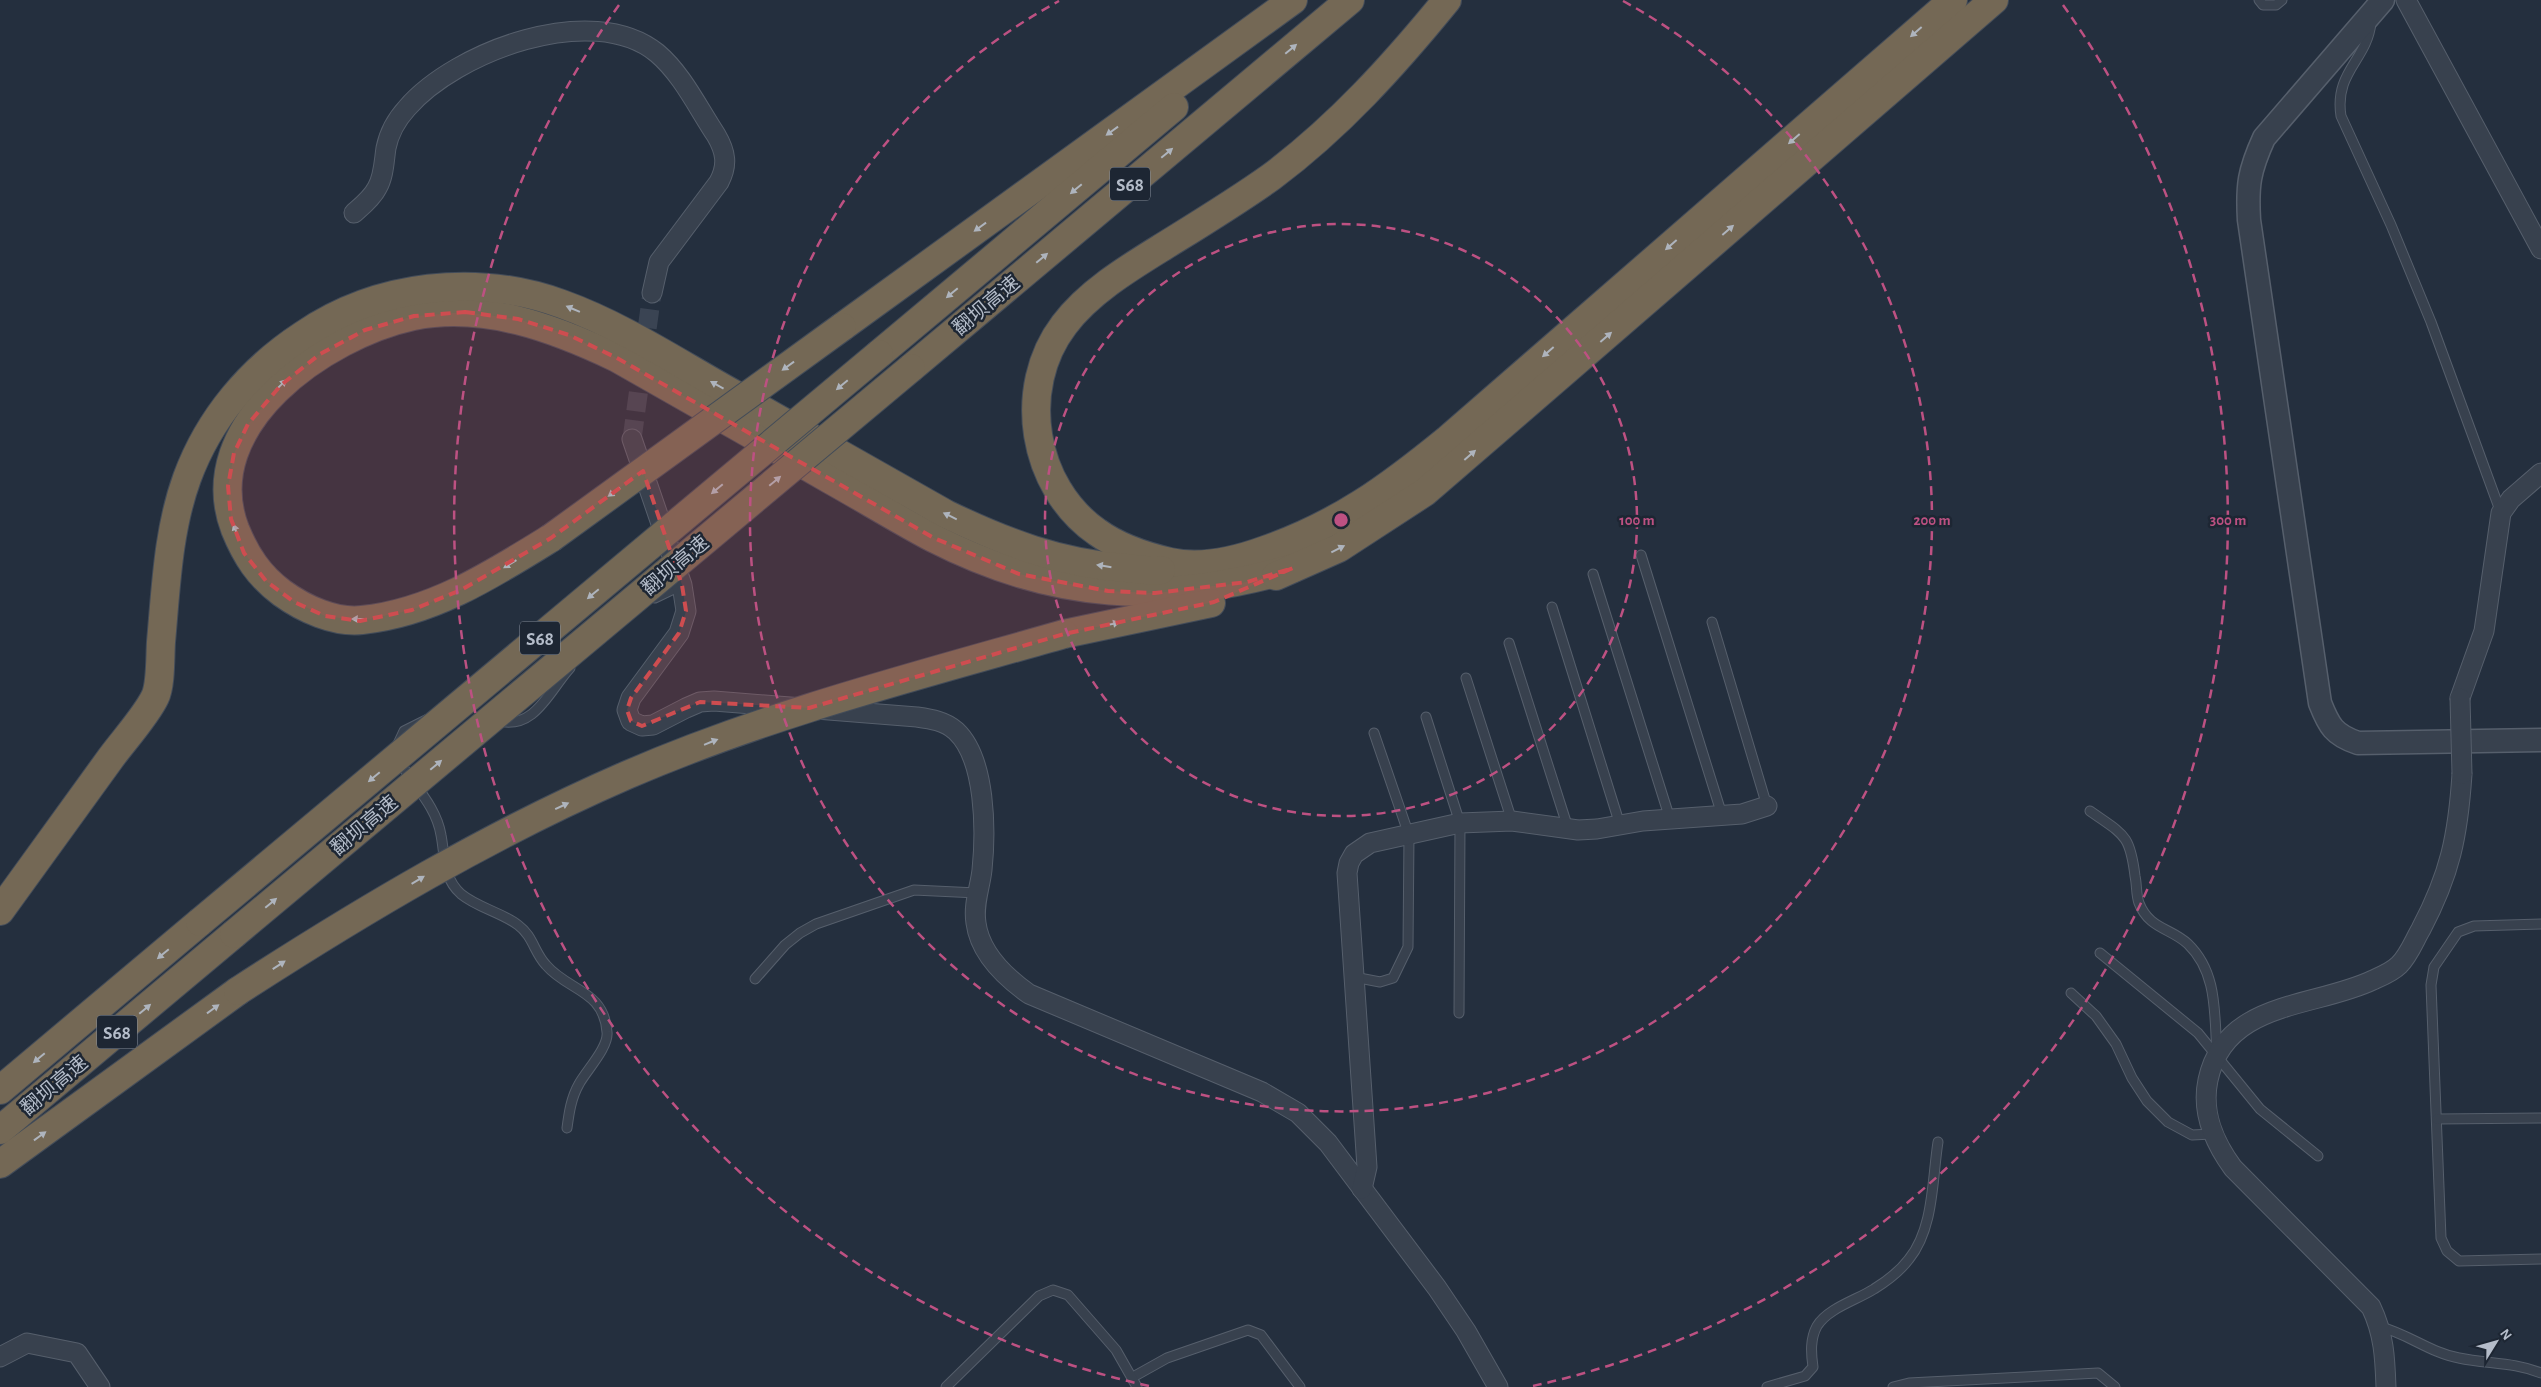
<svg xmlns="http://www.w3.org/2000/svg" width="2541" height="1387" viewBox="0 0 2541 1387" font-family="'Alegreya Sans','Noto Sans SC',sans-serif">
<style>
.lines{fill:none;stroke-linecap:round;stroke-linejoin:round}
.minor-tunnel{stroke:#3a4453;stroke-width:19;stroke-dasharray:19 9;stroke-linecap:butt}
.service-casing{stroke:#565f6c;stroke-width:11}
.minor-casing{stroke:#565f6c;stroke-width:21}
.tertiary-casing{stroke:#565f6c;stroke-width:25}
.motorway-casing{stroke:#434c59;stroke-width:30}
.service{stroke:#38414e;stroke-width:9}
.minor{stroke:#38414e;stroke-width:19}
.tertiary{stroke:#38414e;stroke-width:22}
.motorway{stroke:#746855;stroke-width:28}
.minor-bridge-casing{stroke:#565f6c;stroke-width:21;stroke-linecap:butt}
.motorway-bridge-casing{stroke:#434c59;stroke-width:30;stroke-linecap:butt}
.minor-bridge{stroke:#38414e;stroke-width:19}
.motorway-bridge{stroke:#746855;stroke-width:28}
.oneway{fill:#aeb4bd}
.marked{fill:#ce4d50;fill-opacity:0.2;stroke:#ce4d50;stroke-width:4;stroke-dasharray:10 6;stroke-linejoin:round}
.ring{fill:none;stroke:#bd5182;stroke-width:2.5;stroke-dasharray:9 6}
.labels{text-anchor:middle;stroke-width:5;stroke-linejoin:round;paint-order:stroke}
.shield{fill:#1d2633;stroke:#878f9c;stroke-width:1}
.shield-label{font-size:19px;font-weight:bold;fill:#b4bcc9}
.street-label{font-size:20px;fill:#b4bcc9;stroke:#1d2633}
.centre{fill:#bd5182;stroke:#1d2633;stroke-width:2.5}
.ring-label{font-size:15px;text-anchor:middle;font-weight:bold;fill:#bd5182;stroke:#1d2633;stroke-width:5;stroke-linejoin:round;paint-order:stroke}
</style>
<rect width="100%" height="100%" fill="#242f3e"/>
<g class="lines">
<!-- minor-tunnel -->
<polyline class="minor-tunnel" points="632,439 652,293"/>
<!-- service casing -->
<g class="service-casing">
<g id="service">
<polyline points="2259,0 2263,5 2276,5 2282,0"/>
<path d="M2371 23C2367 60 2334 72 2341 116L2391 225 2431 322 2501 513"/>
<polyline points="1641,555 1722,815"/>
<polyline points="1593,574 1670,819"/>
<polyline points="655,598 682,585"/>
<polyline points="1552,607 1620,825"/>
<polyline points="1712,622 1767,806"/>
<polyline points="1509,643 1568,828"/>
<polyline points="1466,678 1512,821"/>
<polyline points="1426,717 1460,823 1459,1013"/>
<path d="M498 721C535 730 549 691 570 668"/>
<polyline points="397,746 404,731 428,719"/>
<path d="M398 759C412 784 436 805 441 835 445 856 443 878 461 894 478 908 501 912 518 925 533 936 534 952 546 965 568 991 604 990 607 1032 609 1047 586 1071 579 1084 571 1098 569 1113 567 1128"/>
<path d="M2090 811C2124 835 2130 834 2135 876 2137 885 2136 895 2139 903 2149 929 2171 928 2188 944 2218 973 2214 1014 2217 1052"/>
<polyline points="2541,924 2474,926 2458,932 2434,967 2431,985 2441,1238 2447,1251 2459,1261 2541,1259"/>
<polyline points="2100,953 2198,1033 2260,1109 2318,1156"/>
<polyline points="1354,977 1380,982 1393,978 1408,947 1409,835 1374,733"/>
<polyline points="755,979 785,945 800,933 816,924 914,890 977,893"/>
<polyline points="2071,993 2096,1016 2116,1044 2132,1078 2147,1101 2168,1122 2192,1135 2212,1134"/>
<polyline points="2437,1119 2541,1118"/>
<path d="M2381 1327C2408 1334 2431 1353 2459 1358 2487 1364 2514 1362 2541 1373"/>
<polyline points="1133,1377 1167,1358 1248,1330 1261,1335 1300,1387"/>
<polyline points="946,1387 1039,1296 1053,1290 1068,1295 1116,1350 1137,1387"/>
<path d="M1767 1387 1805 1376 1813 1367C1811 1353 1810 1339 1817 1326 1828 1308 1857 1300 1874 1289 1887 1281 1900 1271 1909 1259 1934 1228 1932 1180 1938 1142"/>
<polyline points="1893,1387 1909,1383 2098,1373 2115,1387"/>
</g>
</g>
<!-- minor casing -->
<g class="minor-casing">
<g id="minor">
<polyline points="2406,0 2541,249"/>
<path d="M354 213C362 206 372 198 377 188 384 176 384 161 386 148 389 133 396 120 407 108 455 52 592 0 657 53 682 74 698 108 716 135 726 152 728 165 719 182L659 262 652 293"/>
<path d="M632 439 682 585 686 611 679 633 631 698 627 710 631 721 642 726 653 725 686 708 700 702 714 701 917 717C931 719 945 721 956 731 986 759 986 831 982 870 980 888 973 904 976 923 980 954 1005 977 1029 994L1262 1092 1298 1113 1328 1143 1437 1288 1466 1331 1498 1387"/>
<polyline points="2460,698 2484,631 2501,513 2511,499 2541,473"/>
<polyline points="1362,1189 1367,1167 1347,873 1349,863 1354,854 1370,843 1460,823 1512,821 1578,830 1597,829 1643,821 1742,814 1767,806"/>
<polyline points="0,1357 27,1343 77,1353 100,1387"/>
<path d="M2386 1387C2385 1358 2384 1334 2371 1307L2233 1168C2214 1142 2201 1113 2208 1080 2225 1000 2315 1008 2373 980 2382 976 2392 972 2399 965 2409 955 2414 941 2421 929 2450 874 2458 836 2462 774"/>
</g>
</g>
<!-- tertiary casing -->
<g class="tertiary-casing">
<path id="tertiary" d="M2383 0 2264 138C2249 171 2247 185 2249 220L2320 703C2329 726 2334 735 2358 743L2541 740"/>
</g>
<!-- motorway casing -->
<g class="motorway-casing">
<g id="motorway">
<path d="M1447 0C1394 65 1338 127 1271 177 1236 202 1198 225 1161 248 1127 269 1088 293 1064 325 1016 388 1032 487 1097 532 1119 548 1144 556 1170 562 1202 569 1235 561 1265 550 1339 524 1388 488 1448 439L1953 0"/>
<polyline points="842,327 1293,0"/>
<polyline points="879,354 1174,107"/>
<polyline points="911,368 1350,0"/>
<path d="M551 538C493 574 432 613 362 620 335 623 304 609 282 593 259 576 246 556 235 529 195 424 325 335 413 316 485 302 554 328 617 358 689 399 760 439 831 480 865 499 899 520 933 538 1054 600 1164 606 1293 568"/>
<polyline points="1276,576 1339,548 1425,492 1994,0"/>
<polyline points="1064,634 1211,603"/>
<path d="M0 911C37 860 73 810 110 759 123 741 146 716 155 697 161 685 160 657 161 642 166 587 168 530 187 478 209 418 251 369 303 335 378 284 477 273 562 304 623 326 678 363 734 394 805 434 875 474 946 514 1004 542 1061 564 1126 568 1137 569 1149 571 1161 570"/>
<polyline points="0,1090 200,922"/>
<polyline points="0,1130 234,934"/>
<polyline points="0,1164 238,991"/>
</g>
</g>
<!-- service -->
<use href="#service" class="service"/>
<!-- minor -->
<use href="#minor" class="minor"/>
<!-- tertiary -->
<use href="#tertiary" class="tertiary"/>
<!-- motorway -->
<use href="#motorway" class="motorway"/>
<!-- minor-bridge casing -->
<g class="minor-bridge-casing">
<polyline id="minor-bridge" points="2460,698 2462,774"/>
</g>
<!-- motorway-bridge casing -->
<g class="motorway-bridge-casing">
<g id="motorway-bridge">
<polyline points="551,538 842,327"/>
<polyline points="200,922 879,354"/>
<polyline points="234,934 911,368"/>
<path d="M238 991C363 910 491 834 627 775 768 714 917 676 1064 634"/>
</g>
</g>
<!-- minor-bridge -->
<use href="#minor-bridge" class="minor-bridge"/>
<!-- motorway-bridge -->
<use href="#motorway-bridge" class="motorway-bridge"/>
</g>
<!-- one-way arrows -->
<defs><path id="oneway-solid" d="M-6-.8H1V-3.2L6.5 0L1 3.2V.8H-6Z" transform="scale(1.25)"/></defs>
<g class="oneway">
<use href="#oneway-solid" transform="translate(1916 32) rotate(139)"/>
<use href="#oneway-solid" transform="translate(1291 49) rotate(-40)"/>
<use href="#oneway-solid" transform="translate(1112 131) rotate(144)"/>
<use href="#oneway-solid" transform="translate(1794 139) rotate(139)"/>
<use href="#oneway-solid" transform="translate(1167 153) rotate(-40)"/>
<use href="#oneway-solid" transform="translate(1076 189) rotate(140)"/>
<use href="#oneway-solid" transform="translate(980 227) rotate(144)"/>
<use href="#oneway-solid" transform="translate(1728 230) rotate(-41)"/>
<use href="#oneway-solid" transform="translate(1671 245) rotate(139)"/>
<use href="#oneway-solid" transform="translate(1042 258) rotate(-40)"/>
<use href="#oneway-solid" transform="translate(952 293) rotate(140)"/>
<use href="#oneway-solid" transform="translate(573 309) rotate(-157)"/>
<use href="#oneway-solid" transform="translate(1606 337) rotate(-41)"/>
<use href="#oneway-solid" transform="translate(1548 352) rotate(139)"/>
<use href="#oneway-solid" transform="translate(788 366) rotate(144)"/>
<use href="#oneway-solid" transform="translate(281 385) rotate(-44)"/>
<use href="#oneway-solid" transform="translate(717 385) rotate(-151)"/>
<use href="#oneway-solid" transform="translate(842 385) rotate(140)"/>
<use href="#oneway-solid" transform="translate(1470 455) rotate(-41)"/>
<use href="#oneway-solid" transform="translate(775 481) rotate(-40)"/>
<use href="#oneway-solid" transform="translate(717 489) rotate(140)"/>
<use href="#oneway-solid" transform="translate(614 492) rotate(144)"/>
<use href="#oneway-solid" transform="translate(950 516) rotate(-154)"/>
<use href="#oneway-solid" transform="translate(236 531) rotate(-111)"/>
<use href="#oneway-solid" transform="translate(1338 549) rotate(-27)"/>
<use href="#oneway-solid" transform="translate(510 564) rotate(149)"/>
<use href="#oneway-solid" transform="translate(1104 566) rotate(-171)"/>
<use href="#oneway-solid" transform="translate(593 594) rotate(140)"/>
<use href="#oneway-solid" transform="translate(359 619) rotate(180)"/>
<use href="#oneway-solid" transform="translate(1112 624) rotate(-12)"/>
<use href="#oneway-solid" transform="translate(711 742) rotate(-22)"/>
<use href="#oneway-solid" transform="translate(436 765) rotate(-40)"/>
<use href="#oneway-solid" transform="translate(374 777) rotate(140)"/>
<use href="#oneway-solid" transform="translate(562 806) rotate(-25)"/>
<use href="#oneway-solid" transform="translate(418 880) rotate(-31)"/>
<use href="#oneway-solid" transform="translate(271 903) rotate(-40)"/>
<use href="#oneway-solid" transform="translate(163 954) rotate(140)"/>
<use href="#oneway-solid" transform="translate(279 965) rotate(-33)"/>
<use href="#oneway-solid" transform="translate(145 1009) rotate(-40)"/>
<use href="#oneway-solid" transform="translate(213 1009) rotate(-36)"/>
<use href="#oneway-solid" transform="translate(39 1058) rotate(140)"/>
<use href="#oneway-solid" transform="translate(40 1136) rotate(-36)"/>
</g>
<!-- marked area -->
<path class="marked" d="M465 312 518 319 569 335 617 358 934 538 1019 574 1108 591 1155 593 1247 582 1293 568 1214 602 1064 634 809 708 700 702 642 726 631 721 627 710 631 698 679 633 686 611 682 585 643 471 551 538 461 590 412 610 360 621 325 616 294 602 266 581 244 553 231 519 228 486 234 453 248 424 281 385 320 354 365 330 414 316Z"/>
<!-- distance rings -->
<g class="ring">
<circle cx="1341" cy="520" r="296"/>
<path d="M1623 1A591 591 0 1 1 1059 1"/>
<path d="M1149 1386A887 887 0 0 1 619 5M2063 5A887 887 0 0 1 1533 1386"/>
</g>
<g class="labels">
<!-- shield labels -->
<g class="shield">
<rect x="1110" y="167.5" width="40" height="33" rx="4"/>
<rect x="520" y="621.5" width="40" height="33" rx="4"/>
<rect x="97" y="1015.5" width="40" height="33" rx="4"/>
</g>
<g class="shield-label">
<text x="1130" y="191">S68</text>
<text x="540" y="645">S68</text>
<text x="117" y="1039">S68</text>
</g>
<!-- street labels -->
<g class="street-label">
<text transform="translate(986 305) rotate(-40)" y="7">翻坝高速</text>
<text transform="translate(675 565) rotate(-40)" y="7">翻坝高速</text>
<text transform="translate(364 825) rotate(-40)" y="7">翻坝高速</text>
<text transform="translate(54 1085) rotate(-40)" y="7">翻坝高速</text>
</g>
</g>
<circle cx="1341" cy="520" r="8" class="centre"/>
<g class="ring-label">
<text x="1637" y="525">100 m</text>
<text x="1932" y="525">200 m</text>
<text x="2228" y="525">300 m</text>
</g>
<!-- north arrow -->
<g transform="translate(2496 1342) rotate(53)" stroke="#1d2633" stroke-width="4" paint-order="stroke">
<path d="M0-4L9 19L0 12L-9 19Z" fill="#b4bcc9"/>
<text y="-8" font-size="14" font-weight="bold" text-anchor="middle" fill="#b4bcc9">N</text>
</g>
</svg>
